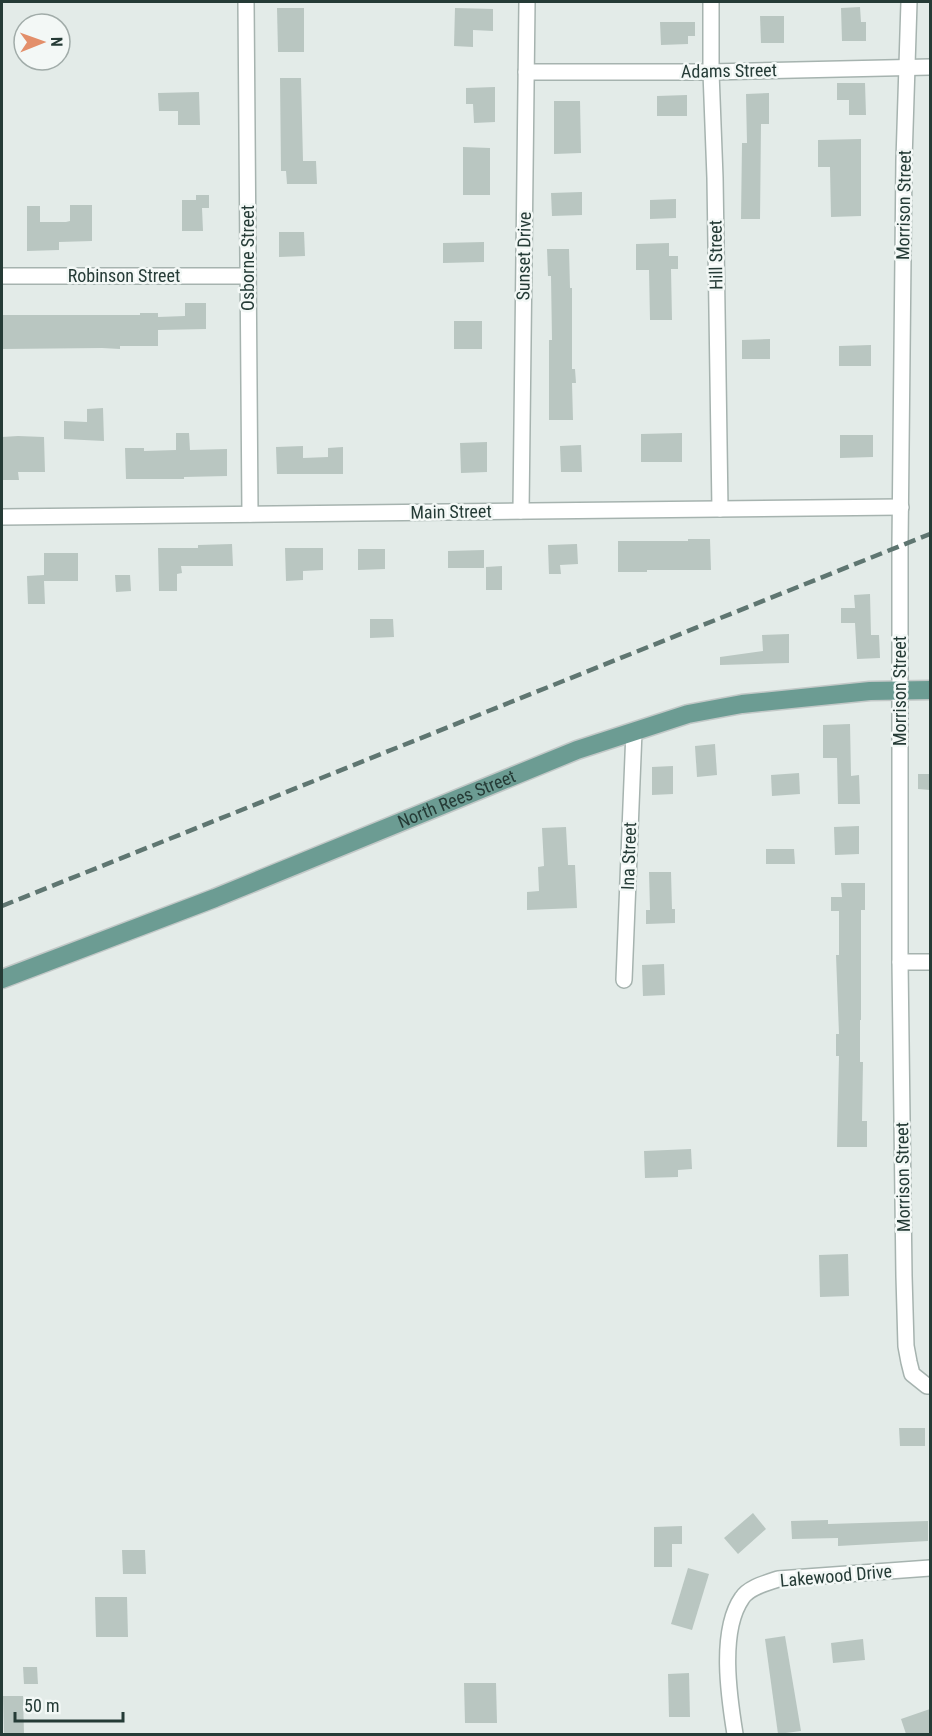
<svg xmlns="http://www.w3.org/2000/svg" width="932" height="1736" viewBox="0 0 932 1736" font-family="'Roboto Condensed',sans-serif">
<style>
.building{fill:#b9c6c1}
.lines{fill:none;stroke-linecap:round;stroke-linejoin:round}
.street-casing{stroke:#a6b3af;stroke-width:18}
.primary-casing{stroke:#c2c8c7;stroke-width:21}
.street{stroke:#fff;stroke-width:15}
.primary{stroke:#6c9c93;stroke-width:18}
.rail{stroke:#5f7671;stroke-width:4.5;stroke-dasharray:12 6;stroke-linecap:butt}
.labels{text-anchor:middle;stroke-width:5;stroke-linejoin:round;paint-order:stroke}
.street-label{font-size:18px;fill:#253b36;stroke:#f3f8f6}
</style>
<rect width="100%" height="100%" fill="#e3ebe8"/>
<!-- building -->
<g class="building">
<polygon points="860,7 861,22 866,22 866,41 842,41 841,8"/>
<polygon points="277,8 304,8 304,52 278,52"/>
<polygon points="455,8 493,9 493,31 473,30 473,47 454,46"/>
<polygon points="760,16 784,16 784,43 761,43"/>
<polygon points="660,22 695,22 695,36 688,36 688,44 661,45"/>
<polygon points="280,78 301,78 303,161 316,161 317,184 287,184 286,171 281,171"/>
<polygon points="837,83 865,83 866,115 849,115 849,100 837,100"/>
<polygon points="495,87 495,122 474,123 473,104 466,104 466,88"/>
<polygon points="199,92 200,125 178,125 178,111 159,111 158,93"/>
<polygon points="769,93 769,124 761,124 760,219 741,219 742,143 747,143 746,94"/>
<polygon points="687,95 687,116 657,116 657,96"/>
<polygon points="554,101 580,101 581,153 554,154"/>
<polygon points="861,139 861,216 831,217 830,167 818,167 818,140"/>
<polygon points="463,147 490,148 490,195 463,195"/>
<polygon points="582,192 582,215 552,216 551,193"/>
<polygon points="196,195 209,195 209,208 202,208 203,231 182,231 182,200 196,200"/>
<polygon points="676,199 676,218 650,219 650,200"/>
<polygon points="70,205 92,205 92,241 59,242 59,250 27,251 27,206 40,206 40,222 66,222 70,221"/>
<polygon points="279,232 304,232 305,256 279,257"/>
<polygon points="484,242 484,262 443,263 443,243"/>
<polygon points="669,243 669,256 678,256 678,269 671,269 672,320 650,320 649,270 636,270 636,244"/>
<polygon points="547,249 569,249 570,288 572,288 572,369 575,369 576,383 572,383 573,420 549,420 549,340 552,340 551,276 548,276"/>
<polygon points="185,303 206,303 206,329 158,330 158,346 120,346 120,349 102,348 3,349 3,315 140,315 140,313 158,313 158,317 185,316"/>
<rect x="454" y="321" width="28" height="28"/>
<polygon points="770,339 770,359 742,359 742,340"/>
<polygon points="871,345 871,366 839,366 839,346"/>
<polygon points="103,408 104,441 64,439 64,421 87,422 87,409"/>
<polygon points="176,433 189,433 190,450 227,449 227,476 184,477 184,479 126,479 125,448 144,448 144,451 176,450"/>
<polygon points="682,433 682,462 641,462 641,434"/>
<polygon points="840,435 873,435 873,457 840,458"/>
<polygon points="18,436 44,437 45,472 18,472 19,480 2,480 2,437"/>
<polygon points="487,442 487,472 461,473 460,443"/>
<polygon points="581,445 582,472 561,472 560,446"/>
<polygon points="303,446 303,458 328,457 328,448 343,447 343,474 277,474 276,447"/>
<polygon points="688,539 710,539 711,570 647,570 647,572 618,572 618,541 688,541"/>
<polygon points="232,544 233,566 181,566 182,573 177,574 177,591 159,591 158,548 198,548 198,545"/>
<polygon points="577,544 578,564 560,565 561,574 549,574 548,545"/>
<polygon points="285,548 323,548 323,570 303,571 303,580 286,581"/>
<polygon points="358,549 385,549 385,569 358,570"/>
<polygon points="484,550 484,568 448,568 448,551"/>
<polygon points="44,553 78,553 78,581 44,581 45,604 28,604 27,576 44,575"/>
<polygon points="502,566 502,590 486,590 486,567"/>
<polygon points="115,575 130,575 131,591 116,592"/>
<polygon points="870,594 871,635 879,635 880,658 857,659 855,623 841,623 841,608 855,608 854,595"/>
<polygon points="370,619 393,619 394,637 370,638"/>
<polygon points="789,634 789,663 720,665 720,657 763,651 762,635"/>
<polygon points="850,724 851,776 859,775 860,804 838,804 837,758 823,758 823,725"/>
<polygon points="715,744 717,775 697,777 695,746"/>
<polygon points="673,766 673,794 652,795 652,767"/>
<polygon points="799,773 800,794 772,796 771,775"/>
<polygon points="918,774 930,774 930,790 918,789"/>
<polygon points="859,826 859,854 835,855 834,827"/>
<polygon points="566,827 568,865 575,865 577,908 527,910 527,892 539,891 538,867 544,866 542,828"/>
<polygon points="766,849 794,849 795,864 766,864"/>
<polygon points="649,872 671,872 672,909 675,909 675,923 646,924 646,910 650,910"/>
<polygon points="841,883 865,883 865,910 861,910 861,1020 860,1020 860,1062 863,1062 862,1121 867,1121 867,1147 837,1147 839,1056 836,1056 836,1034 839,1034 836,955 839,955 839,911 831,911 831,897 842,897"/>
<polygon points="664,964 665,995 643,996 642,965"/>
<polygon points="691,1149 692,1169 678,1170 678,1177 645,1178 644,1151"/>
<polygon points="848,1254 849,1296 820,1297 819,1255"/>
<polygon points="899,1428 925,1428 925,1446 900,1446"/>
<polygon points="753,1513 766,1529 738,1554 724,1538"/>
<polygon points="828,1520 828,1524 928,1521 928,1541 838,1546 838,1538 792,1539 791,1521"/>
<polygon points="682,1526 682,1544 672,1544 672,1567 654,1567 654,1527"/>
<polygon points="122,1550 145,1550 146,1574 123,1574"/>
<polygon points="688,1568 709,1574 692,1630 671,1624"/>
<polygon points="95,1597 127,1597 128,1637 96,1637"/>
<polygon points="785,1636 801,1731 778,1734 765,1639"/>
<polygon points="863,1639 865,1660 833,1663 831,1643"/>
<polygon points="23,1667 37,1667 38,1684 24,1684"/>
<polygon points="689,1673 690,1717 669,1717 668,1674"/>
<polygon points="464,1683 496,1683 497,1723 465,1723"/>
<polygon points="3,1696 23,1696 24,1734 4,1734"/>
<polygon points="930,1709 930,1734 906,1734 901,1719"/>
</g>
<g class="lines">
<!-- street casing -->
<g class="street-casing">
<g id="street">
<polyline points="246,2 250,514"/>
<polyline points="711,2 711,72 715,178 720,509"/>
<polyline points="909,2 904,160 900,545 900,962 904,1276 906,1346 909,1362 912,1374 927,1386 930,1386"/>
<polyline points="526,72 711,72 930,67"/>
<polyline points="2,276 247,276"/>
<polyline points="521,511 527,2"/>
<polyline points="2,517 901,507"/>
<polyline points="900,962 930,962"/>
<polyline points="624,980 634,731"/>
<path d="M735 1734C729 1697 719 1631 742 1598 749 1587 767 1583 778 1579L930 1568"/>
</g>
</g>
<!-- primary casing -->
<g class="primary-casing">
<g id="primary">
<path id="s1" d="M2 979 215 898 577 750 688 714 742 704 870 691 930 690"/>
</g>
</g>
<!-- street -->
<use href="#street" class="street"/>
<!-- primary -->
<use href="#primary" class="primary"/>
<!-- rail -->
<polyline class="rail" points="2,906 930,534"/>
</g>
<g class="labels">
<!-- street labels -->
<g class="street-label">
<text transform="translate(729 71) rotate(-1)" y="6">Adams Street</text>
<text transform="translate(904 205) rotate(-89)" y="6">Morrison Street</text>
<text transform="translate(716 255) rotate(-91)" y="6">Hill Street</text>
<text transform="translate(524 256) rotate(-89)" y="6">Sunset Drive</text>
<text transform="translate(248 258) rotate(-90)" y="6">Osborne Street</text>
<text x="124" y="282">Robinson Street</text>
<text transform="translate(451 512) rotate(-1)" y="6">Main Street</text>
<text transform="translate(900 691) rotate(-90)" y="6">Morrison Street</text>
<text dy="6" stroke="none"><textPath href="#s1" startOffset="489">North Rees Street</textPath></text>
<text transform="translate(629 856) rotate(-88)" y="6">Ina Street</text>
<text transform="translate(903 1177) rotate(-91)" y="6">Morrison Street</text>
<text transform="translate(836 1576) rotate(-5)" y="6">Lakewood Drive</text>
</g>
</g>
<!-- border -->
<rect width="932" height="1736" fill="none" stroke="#253b36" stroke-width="6"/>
<!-- north arrow -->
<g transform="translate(42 42) rotate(89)"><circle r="28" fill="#f3f8f6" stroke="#a1aca9" stroke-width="1.5"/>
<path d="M0-4.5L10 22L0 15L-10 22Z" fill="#e38f6a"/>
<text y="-9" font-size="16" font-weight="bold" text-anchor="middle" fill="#253b36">N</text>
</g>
<!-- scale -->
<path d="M15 1712v9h108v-9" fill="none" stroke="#253b36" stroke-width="3"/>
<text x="24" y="1712" font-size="18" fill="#253b36" stroke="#f3f8f6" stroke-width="4.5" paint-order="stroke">50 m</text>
</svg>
